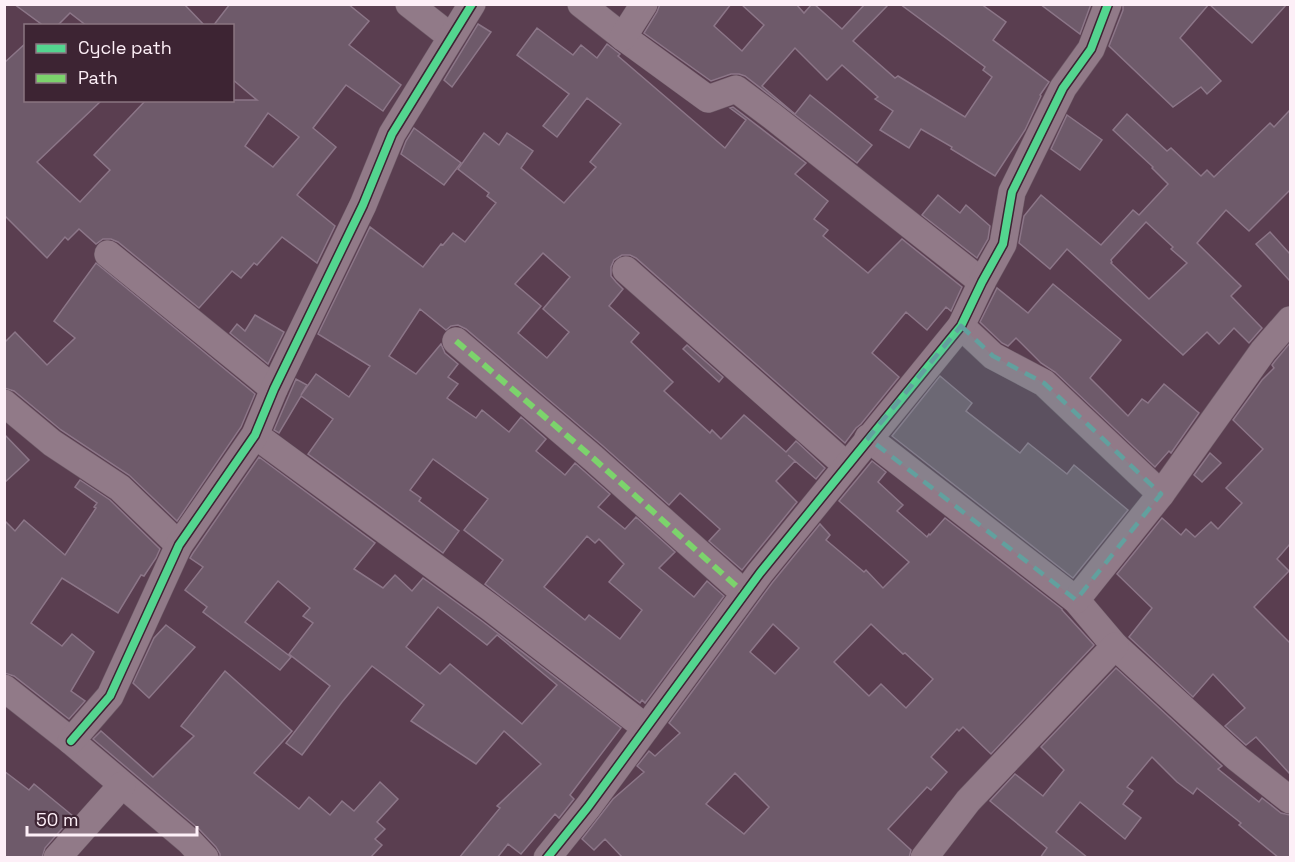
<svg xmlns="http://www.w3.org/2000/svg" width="1295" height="862" viewBox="0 0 1295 862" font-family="'Space Grotesk',sans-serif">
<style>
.building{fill:#6e5a6a;stroke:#8c7688;stroke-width:1.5;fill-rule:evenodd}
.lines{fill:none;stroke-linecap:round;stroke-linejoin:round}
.minor-casing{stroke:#6f5b68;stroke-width:28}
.minor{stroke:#917a88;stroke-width:27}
.quiet{stroke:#7cd36c;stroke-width:6;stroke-dasharray:12 6;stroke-linecap:butt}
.cycleway-casing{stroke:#3d2433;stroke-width:11}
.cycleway{stroke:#53d58f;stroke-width:8}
.marked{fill:#62a09e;fill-opacity:0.2;stroke:#62a09e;stroke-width:4.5;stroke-dasharray:12 8;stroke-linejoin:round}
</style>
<rect width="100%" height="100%" fill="#5a3e50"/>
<!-- building -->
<g class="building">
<polygon points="14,4 184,4 205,26 87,26 70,13 57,26 44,26"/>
<path d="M230 4H348L369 21 349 45 401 85 383 111 346 85 313 128 336 147 297 195 335 226 317 263 282 237 257 265 254 263 241 278 232 271 199 308 118 242 111 239H103L96 244 79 229 68 240 65 237 47 258 4 215V63L26 43V100H102L37 162 80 202 110 170 94 155 146 100H257L232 79V26H213ZM268 113 299 137 273 167 245 146Z"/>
<polygon points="660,4 731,4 714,26 742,51 764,25 741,4 796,4 804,13 812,4 814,4 842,29 865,4 889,4 853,41 895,78 898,76 965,117 992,77 983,70 985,67 900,4 981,4 1006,22 993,40 1049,82 1040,95 1041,96 1025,130 995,176 951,149 952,147 921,129 909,148 880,130 893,111 875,99 878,97 842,65 827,80 795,48 762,86 795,114 810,95 872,145 857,163 745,76 739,74 731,74 711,81 644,33 657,12"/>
<polygon points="1040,4 1091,4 1080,34"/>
<polygon points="1123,4 1209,4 1180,38 1221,81 1207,94 1201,87 1173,107 1109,46 1123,10"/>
<polygon points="1209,4 1287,4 1252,43"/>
<polygon points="478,24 491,32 452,87 444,80"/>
<path d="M537 28 573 55 581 45 597 58 607 44 620 54 618 56 725 148 746 120 730 108 733 107 806 163 795 174 828 201 814 219 828 230 823 236 868 273 902 239 962 287 951 311 946 307 927 330 906 312 872 353 899 377 861 424 856 428 845 443 636 258 630 255H622L614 260 611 267V276L616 282 623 289 609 306 639 333 631 342 673 382 664 391 710 433 712 430 721 439 744 415 786 452 796 441 825 468 816 479 788 455 795 461 776 481 797 502 742 570 709 541 720 529 680 493 669 505 603 446 466 329 458 325 451 326 446 330 420 309 389 356 416 374 441 344 445 353 458 364 448 377 458 384 447 398 476 418 482 410 509 432 521 417 546 439 536 451 565 475 575 463 610 494 598 507 625 529 636 517 675 552 659 568 694 597 707 581 724 596 645 703 642 700 640 703 485 584 503 560 464 530 488 499 433 459 410 490 421 498 419 501 459 531 443 553 308 454 333 419 301 396 279 433 274 430 296 379 307 385 301 395 316 374 349 397 370 366 318 334 370 227 423 267 441 244 443 245 453 233 465 242 496 203 487 196 489 193 458 169 484 133 499 145 507 133 533 151 521 168 564 203 596 167 590 162 621 124 587 98 557 137 543 126 569 94 517 55ZM543 253 570 277 543 309 569 332 547 358 518 333 541 306 515 284ZM587 536 595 543 599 539 624 564 609 582 642 610 620 639 589 615 585 620 544 587Z"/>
<path d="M1290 110V190L1249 231 1226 210 1197 243 1241 286 1231 296 1262 328 1249 343 1234 328 1219 344 1207 332 1183 355 1067 249 1050 269 1019 243 1024 216 1041 195 1101 245 1133 210 1139 215 1168 184 1152 168 1153 167 1113 130 1127 114 1167 151 1171 148 1201 176 1207 170 1214 177 1270 123 1274 127ZM1146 222 1173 247 1171 249 1187 263 1149 299 1111 263 1112 262 1111 260Z"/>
<polygon points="1067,115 1102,140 1080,170 1051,149"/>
<polygon points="414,128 461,163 444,185 401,154 406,141"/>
<polygon points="938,195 960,213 966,205 990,226 988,239 977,258 922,215"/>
<polygon points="1270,232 1290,254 1290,281 1256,244"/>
<polygon points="96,263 255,394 241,427 177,521 129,475 61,430 14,391 4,388 4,343 15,332 47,365 75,338 54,321"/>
<polygon points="1053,284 1121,340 1090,378 1128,416 1142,399 1148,403 1164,384 1199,413 1171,453 1169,451 1155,467 1055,372 1041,363 1016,338 1008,346 1002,343 980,322 997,288 1028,313"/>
<polygon points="255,315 284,332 268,364 230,333 237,324 245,331"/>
<polygon points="1290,343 1290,544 1277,559 1289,571 1254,607 1290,643 1290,774 1256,737 1246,745 1225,726 1245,708 1213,674 1193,697 1129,637 1152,608 1117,574 1162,518 1181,535 1186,529 1195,537 1211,522 1218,529 1242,503 1226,488 1263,449 1233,420 1262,380 1274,368 1272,365 1275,361"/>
<polygon points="687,345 723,377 719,382 683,349"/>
<polygon points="940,376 972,403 966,411 1020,453 1028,443 1067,474 1074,465 1128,510 1073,578 892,436"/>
<polygon points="4,434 29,460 4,483"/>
<polygon points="1210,453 1221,463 1202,482 1194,475"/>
<path d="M259 457 375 543 354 569 383 588 395 575 412 591 423 578 482 621 621 728 570 795 574 799 559 818 555 814 521 854 508 844 497 858H459L500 808 497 806 541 764 504 731 476 764 411 721 424 705 372 666 342 702 302 755 286 743 330 686 289 654 313 623 303 616 310 608 278 581 245 622 291 657 280 670 203 612 207 607 185 590 203 567 190 558 193 553ZM438 607 487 645 497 635 557 685 522 724 450 664 440 674 406 647Z"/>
<path d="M872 461 886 472 878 482 903 505 897 511 927 537 929 534 930 535 945 518 1062 609V610L1094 645 991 754 963 727 959 731 957 729 931 757 947 772 931 790 927 787 888 829 911 850 909 858H623L605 839 594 850 582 839 613 799 644 772 637 766 649 751 655 756 680 733 669 723 772 583 820 524 830 535 826 540 864 572 866 570 883 588 909 562 839 501ZM773 624 799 648 775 674 750 652ZM871 624 903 654 905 653 933 679 906 708 881 684 869 696 834 662ZM735 773 769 807 744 834 706 804Z"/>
<polygon points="80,480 110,500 160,549 156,558 144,576 141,575 118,613 62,578 31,623 62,646 72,634 94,652 71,691 85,701 69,719 14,676 4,673 4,520 15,531 24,520 65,555 96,508 94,507 97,503 75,487"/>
<polygon points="166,625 195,647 149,698 133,683 154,638"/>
<polygon points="1116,668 1222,766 1218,769 1259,802 1262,798 1281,813 1290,815 1290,858 1279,858 1239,825 1241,823 1197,788 1193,794 1177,782 1152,757 1127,787 1133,791 1123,804 1141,818 1125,839 1080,802 1056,832 1088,858 1040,858 1047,848 990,801 1015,774 1043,796 1064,770 1041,747"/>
<polygon points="225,671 292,731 254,773 299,809 309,797 330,815 342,801 354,811 380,782 398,799 377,822 385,829 375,839 382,845 370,858 220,858 220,854 216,847 199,829 93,739 101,731 153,777 194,736 181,726"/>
<polygon points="4,771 29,790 34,784 73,816 45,848 42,858 4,858"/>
</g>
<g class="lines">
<!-- minor casing -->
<g class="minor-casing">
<g id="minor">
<polyline points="409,4 451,37"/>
<polyline points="581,4 623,37 708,99 736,89 772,116 982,282"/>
<polyline points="623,37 644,4"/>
<polyline points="108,254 274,389"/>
<polyline points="626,270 847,466"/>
<polyline points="961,326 993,356 1044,383 1161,494"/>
<polyline points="456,341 593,458 744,593"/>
<polyline points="4,403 52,443 120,488 179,545"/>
<polyline points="255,435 491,608 646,728"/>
<polyline points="868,438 1076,600 1115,646 1237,758 1290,800"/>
<polyline points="1076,600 1161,494 1263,351 1290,320"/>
<polyline points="4,688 71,741 189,841 205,858"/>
<polyline points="71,741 110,696 179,545 255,435 274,389 363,205 392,134 472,4"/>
<polyline points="57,858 122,785"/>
<polyline points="547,858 588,807 760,573 961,326 982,282 1003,244 1012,192 1063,88 1091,49 1108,4"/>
<polyline points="924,858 968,801 1115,646"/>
</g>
</g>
<!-- minor -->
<use href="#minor" class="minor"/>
<!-- quiet -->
<polyline class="quiet" points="456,341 593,458 744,593"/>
<!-- cycleway casing -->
<g class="cycleway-casing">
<g id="cycleway">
<polyline points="71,741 110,696 179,545 255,435 274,389 363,205 392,134 472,4"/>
<polyline points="547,858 588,807 760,573 961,326 982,282 1003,244 1012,192 1063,88 1091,49 1108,4"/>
</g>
</g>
<!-- cycleway -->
<use href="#cycleway" class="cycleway"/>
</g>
<!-- marked area -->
<path class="marked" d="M961 326 993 356 1044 383 1161 494 1076 600 868 438Z"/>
<!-- border -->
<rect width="1295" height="862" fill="none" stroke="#fdeff7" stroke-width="12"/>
<!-- legend -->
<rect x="24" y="24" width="210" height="78" fill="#3d2433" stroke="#8a7581" stroke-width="1.5"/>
<rect x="36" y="44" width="30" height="9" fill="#53d58f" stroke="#8a7581" stroke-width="1.5"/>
<text x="78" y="54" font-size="18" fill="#fdeff7">Cycle path</text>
<rect x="36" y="74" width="30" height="9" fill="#7cd36c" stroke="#8a7581" stroke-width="1.5"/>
<text x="78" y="84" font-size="18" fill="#fdeff7">Path</text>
<!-- scale -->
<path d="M27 826v9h170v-9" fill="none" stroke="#fdeff7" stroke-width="3"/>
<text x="36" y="826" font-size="18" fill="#fdeff7" stroke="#3d2433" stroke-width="4.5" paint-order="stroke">50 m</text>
</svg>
